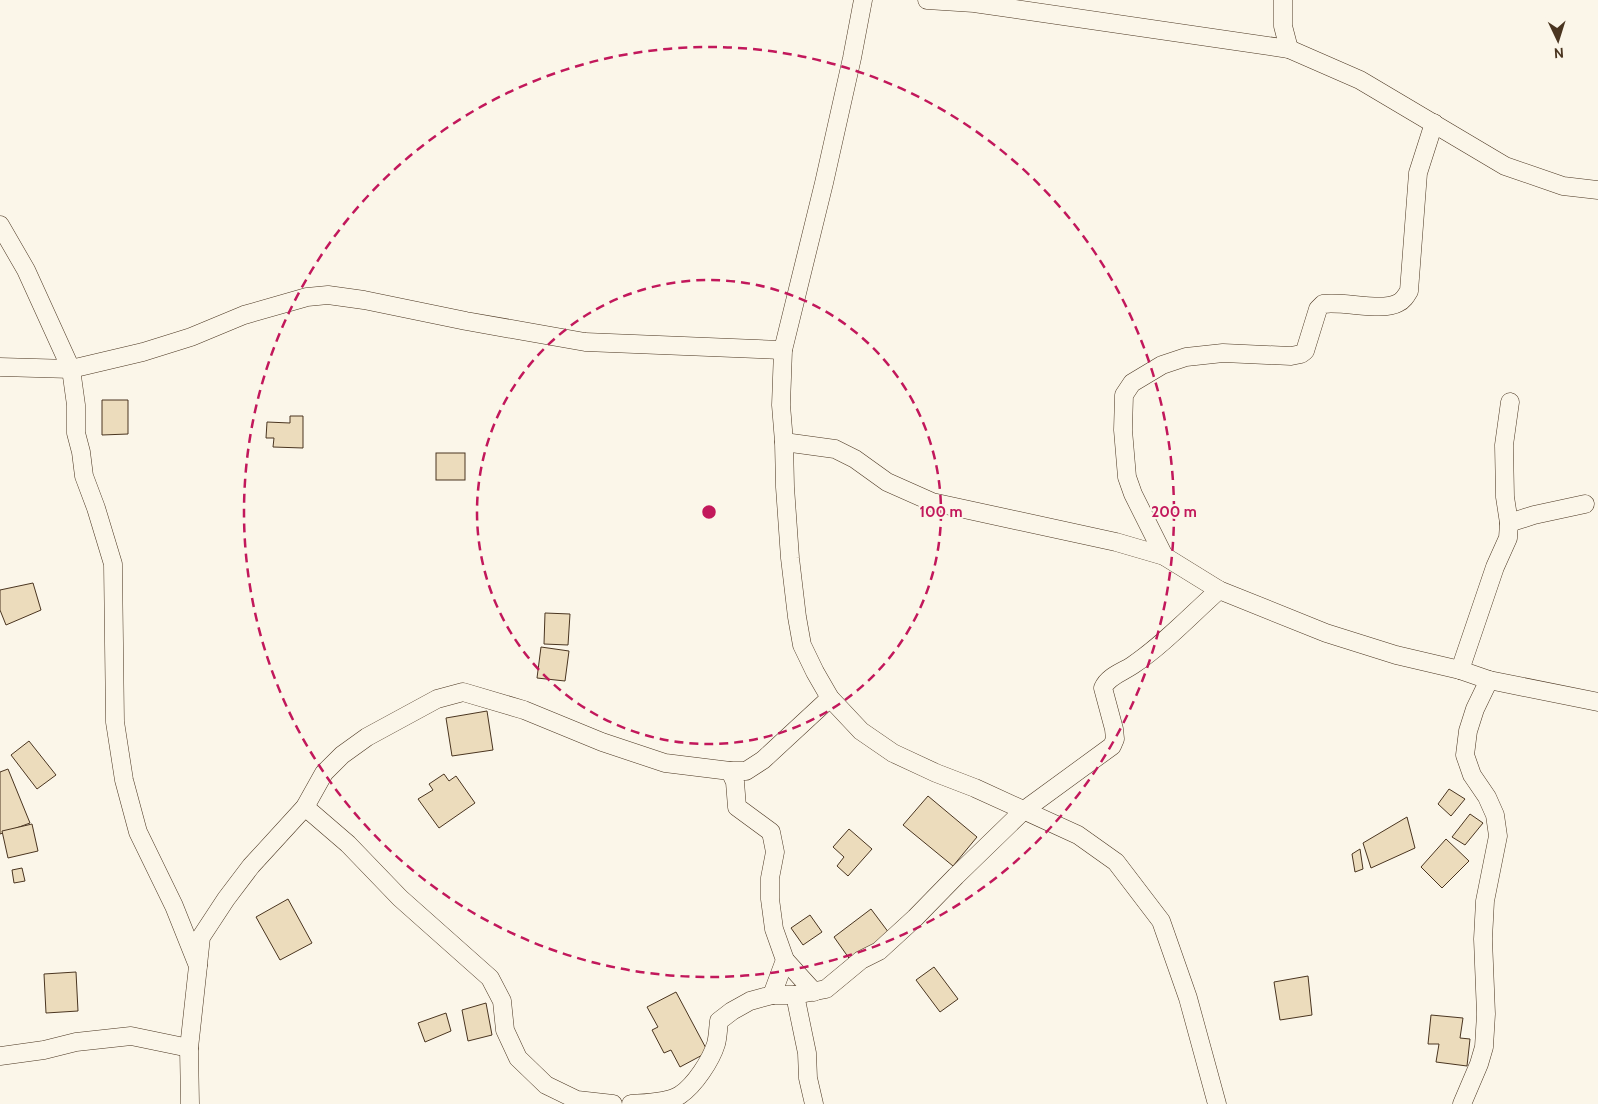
<svg xmlns="http://www.w3.org/2000/svg" width="1598" height="1104" viewBox="0 0 1598 1104" font-family="Cabin,sans-serif">
<style>
.building{fill:#ecdcbc;stroke:#4a3520}
.lines{fill:none;stroke-linecap:round;stroke-linejoin:round}
.minor-casing{stroke:#4a3520;stroke-width:19}
.minor{stroke:#fbf6e9;stroke-width:18}
.ring{fill:none;stroke:#c2185b;stroke-width:2.5;stroke-dasharray:9 6}
.centre{fill:#c2185b;stroke:#fbf6e9;stroke-width:2.5}
.ring-label{font-size:15px;text-anchor:middle;font-weight:bold;fill:#c2185b;stroke:#fbf6e9;stroke-width:4;stroke-linejoin:round;paint-order:stroke}
</style>
<rect width="100%" height="100%" fill="#fbf6e9"/>
<!-- building -->
<g class="building">
<polygon points="102,400 128,400 128,434 102,435"/>
<polygon points="290,416 303,416 303,448 273,447 274,438 266,438 267,422 290,423"/>
<rect x="436" y="453" width="29" height="27"/>
<polygon points="33,583 41,610 6,625 0,610 0,590"/>
<polygon points="545,613 570,614 568,645 544,644"/>
<polygon points="541,647 569,651 565,681 537,678"/>
<polygon points="487,711 493,750 452,756 446,718"/>
<polygon points="29,741 56,775 37,789 11,755"/>
<polygon points="8,769 30,823 0,834 0,772"/>
<polygon points="444,774 449,781 456,776 475,803 439,828 418,799 433,790 429,784"/>
<polygon points="1449,789 1465,799 1451,816 1438,804"/>
<polygon points="928,796 977,837 953,866 903,825"/>
<polygon points="1470,814 1483,823 1465,845 1452,837"/>
<polygon points="1407,817 1415,848 1371,868 1363,843"/>
<polygon points="32,824 38,851 8,858 2,831"/>
<polygon points="849,829 872,849 848,876 837,866 844,857 833,847"/>
<polygon points="1446,839 1469,861 1442,888 1421,867"/>
<polygon points="1360,849 1363,869 1355,872 1352,854"/>
<polygon points="22,868 25,881 14,883 12,870"/>
<polygon points="288,899 312,943 280,960 256,917"/>
<polygon points="871,909 889,933 851,961 834,937"/>
<polygon points="810,915 822,932 803,945 791,928"/>
<polygon points="934,967 958,999 940,1012 916,980"/>
<polygon points="76,972 78,1011 46,1013 44,974"/>
<polygon points="1308,976 1312,1015 1280,1020 1274,982"/>
<polygon points="676,992 708,1052 680,1067 671,1050 664,1053 652,1030 658,1027 647,1007"/>
<polygon points="486,1003 492,1035 468,1041 462,1010"/>
<polygon points="446,1013 451,1031 425,1042 418,1023"/>
<polygon points="1431,1015 1463,1018 1460,1038 1470,1039 1467,1066 1436,1062 1439,1044 1428,1044"/>
</g>
<g class="lines">
<!-- minor casing -->
<g class="minor-casing">
<g id="minor">
<polyline points="863,0 852,58 824,183 783,350 781,405 784,442 785,487 790,558 797,617 802,645 815,672 830,698 861,731 893,753 936,773 975,788 1078,835 1116,862 1161,921 1188,998 1217,1104"/>
<polyline points="927,0 974,3 1289,49 1360,80 1505,166 1563,186 1598,190"/>
<polyline points="1283,0 1283,26 1289,49"/>
<polyline points="0,225 26,270 71,369 76,405 76,433 81,452 84,476 96,508 113,564 115,722 124,780 138,832 174,906 198,966 189,1048 190,1104"/>
<polyline points="0,367 71,369 143,352 191,337 244,315 307,297 328,295 364,300 466,321 585,342 783,350"/>
<polyline points="784,442 835,449 855,459 887,482 932,502 1116,542 1164,556 1219,590 1326,633 1396,655 1460,670 1489,680 1598,702"/>
<polyline points="1509,523 1534,515 1585,504"/>
<path d="M1164 556 1133 494 1127 477 1123 430 1124 395 1132 383 1162 365 1186 357 1223 353 1291 356 1301 354 1305 351 1318 309 1323 304C1344 301 1382 312 1398 303 1403 301 1406 296 1409 291L1418 173 1434 123"/>
<polyline points="1460,670 1495,567 1508,538 1509,523 1505,497 1504,445 1510,402"/>
<polyline points="730,771 735,782 737,807 771,832 775,852 770,878 770,899 774,929 785,960 772,995"/>
<polyline points="305,807 348,844 400,898 490,978 502,1001 505,1030 518,1058 546,1085 577,1100 613,1104"/>
<polyline points="785,960 814,992"/>
<polyline points="198,965 201,937 226,899 251,866 305,807 324,773 342,755 367,737 437,699 463,692 524,710 602,742 665,763 730,771 746,771 763,760 830,698"/>
<polyline points="795,995 807,1053 808,1078 814,1104"/>
<polyline points="0,1056 44,1050 76,1042 131,1036 189,1048"/>
<path d="M631 1104C645 1103 668 1103 680 1095 695 1085 711 1060 716 1044 718 1037 718 1028 719 1021L732 1011 750 1001 772 995H795L826 989 861 960 879 951 915 918 956 876 1023 811 1112 746 1115 739 1114 729 1103 688C1108 676 1123 672 1133 665 1164 644 1191 615 1219 590"/>
<polyline points="1462,1104 1479,1064 1484,1047 1486,1014 1483,939 1485,901 1498,836 1495,815 1487,797 1472,775 1465,755 1468,731 1475,709 1489,680"/>
</g>
</g>
<!-- minor -->
<use href="#minor" class="minor"/>
</g>
<!-- distance rings -->
<g class="ring">
<circle cx="709" cy="512" r="232"/>
<circle cx="709" cy="512" r="465"/>
</g>
<circle cx="709" cy="512" r="8" class="centre"/>
<g class="ring-label">
<text x="941" y="517">100 m</text>
<text x="1174" y="517">200 m</text>
</g>
<!-- north arrow -->
<g transform="translate(1558 40) rotate(176)" stroke="#fbf6e9" stroke-width="4" paint-order="stroke">
<path d="M0-4L9 19L0 12L-9 19Z" fill="#4a3520"/>
<text y="-8" font-size="14" font-weight="bold" text-anchor="middle" fill="#4a3520">N</text>
</g>
</svg>
